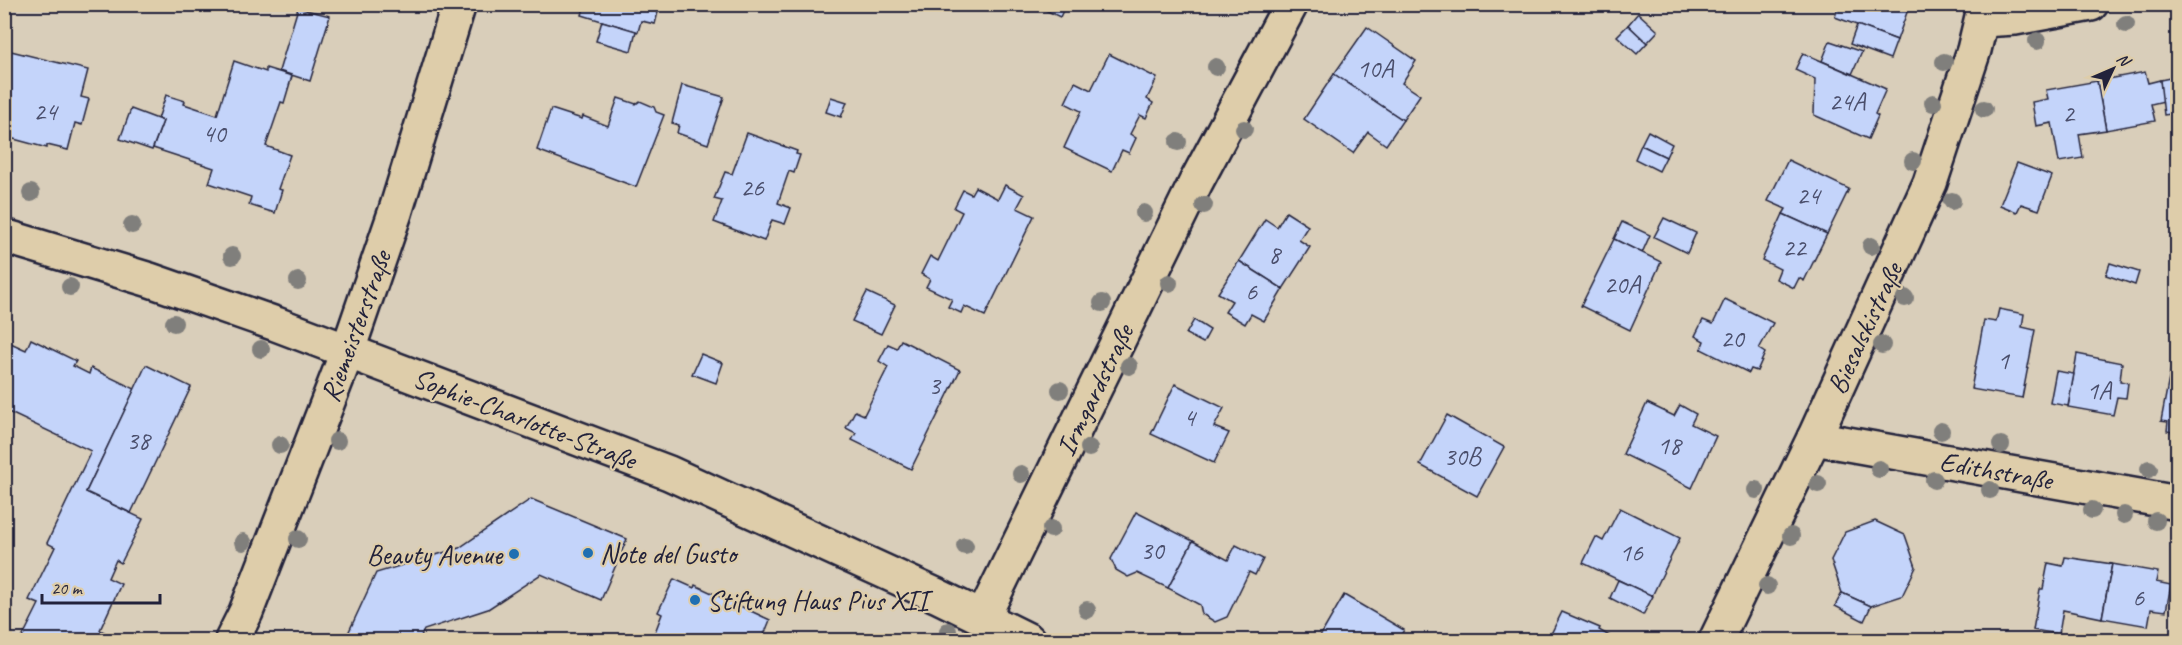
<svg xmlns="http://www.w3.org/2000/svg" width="2182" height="645" viewBox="0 0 2182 645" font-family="Caveat,sans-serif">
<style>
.building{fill:#c4d4fa;stroke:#22223b;stroke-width:1.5}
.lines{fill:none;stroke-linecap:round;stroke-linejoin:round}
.minor-casing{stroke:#22223b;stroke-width:38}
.minor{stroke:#decdaa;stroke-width:33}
.tree{fill:#807f7c}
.poi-dot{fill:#1f6fb2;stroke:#decdaa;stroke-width:2}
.labels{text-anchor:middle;stroke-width:4.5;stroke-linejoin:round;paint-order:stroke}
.number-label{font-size:26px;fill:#4a4e6b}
.street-label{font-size:28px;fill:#22223b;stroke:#decdaa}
.poi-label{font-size:28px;fill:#22223b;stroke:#decdaa;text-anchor:start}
</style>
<rect width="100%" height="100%" fill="#d9ceba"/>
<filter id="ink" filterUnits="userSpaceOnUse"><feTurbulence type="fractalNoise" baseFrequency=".0167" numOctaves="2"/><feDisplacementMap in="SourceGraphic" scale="12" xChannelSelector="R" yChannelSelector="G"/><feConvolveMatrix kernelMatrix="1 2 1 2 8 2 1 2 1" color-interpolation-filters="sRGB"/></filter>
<g filter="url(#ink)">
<!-- building -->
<g class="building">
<polygon points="585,4 660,4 655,24 641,21 638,32 582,15"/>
<polygon points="1020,4 1066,4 1060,17 1037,6 1030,11 1024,9"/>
<polygon points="1839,4 1910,4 1897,40 1835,17"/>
<polygon points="298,8 330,16 310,81 279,71"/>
<polygon points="1638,13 1658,31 1647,43 1628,25"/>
<polygon points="602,21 636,31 631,51 596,41"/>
<polygon points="1628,25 1647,43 1637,54 1617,36"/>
<polygon points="1857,25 1897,40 1890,59 1850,44"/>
<polygon points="1367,27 1416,61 1402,83 1420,95 1403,120 1334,74"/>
<polygon points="1830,41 1862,52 1852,74 1822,61"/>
<polygon points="11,51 88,70 81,97 89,99 82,125 75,123 68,150 47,145 47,148 10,138 11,136 4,134 4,78"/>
<polygon points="1803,53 1886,89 1875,114 1878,116 1868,139 1814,115 1815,79 1795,70"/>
<polygon points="1109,54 1157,78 1147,99 1153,103 1146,118 1140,115 1130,134 1136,138 1129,153 1122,150 1112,171 1064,148 1081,111 1065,103 1075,82 1091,90"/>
<polygon points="234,61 266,72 266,68 292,76 284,103 281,102 266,146 290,155 278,189 282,190 275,213 249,205 251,197 209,183 214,168 153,148 163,121 158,119 166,95 185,101 184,104 217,115"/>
<polygon points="2145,72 2148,83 2160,80 2164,101 2151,104 2155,121 2106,130 2097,81"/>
<polygon points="1334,74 1403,120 1386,145 1368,132 1353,153 1304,119"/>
<polygon points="2175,77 2178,89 2178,113 2164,115 2160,80"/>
<polygon points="2097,81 2106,130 2079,134 2083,158 2059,162 2052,123 2036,126 2032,102 2048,99 2046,90"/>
<polygon points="682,85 724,97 708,144 677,133 679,125 672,123"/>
<polygon points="831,97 847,102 841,117 826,112"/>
<polygon points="618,98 636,104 640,101 654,107 656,112 664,115 636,187 537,150 551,109 582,119 583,116 608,126"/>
<polygon points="131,109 163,121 152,150 120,139"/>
<polygon points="1648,131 1672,144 1666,157 1641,145"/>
<polygon points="747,133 797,151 796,154 800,155 794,173 789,171 778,203 791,208 785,224 772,220 764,241 714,222 722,201 714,199 725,172 732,174"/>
<polygon points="1641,145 1666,157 1659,171 1635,159"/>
<polygon points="1788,160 1849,189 1827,234 1783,214 1786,209 1768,201"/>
<polygon points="2017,163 2052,176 2039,210 2021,204 2017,212 2000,205"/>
<polygon points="1005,185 1024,195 1017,208 1034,216 985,316 964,306 961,313 948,307 952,299 926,287 930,279 921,274 930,256 938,261 962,212 954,208 963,190 971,194 975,187 998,199"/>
<polygon points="1286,212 1308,226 1299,240 1310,247 1283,289 1239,261 1265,219 1277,227"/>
<polygon points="1783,214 1827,234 1804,281 1799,278 1794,288 1776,279 1780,269 1762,260"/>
<polygon points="1664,218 1696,233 1687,253 1654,237"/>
<polygon points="1622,222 1650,235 1642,253 1614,239"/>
<polygon points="1614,239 1661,262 1630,330 1581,306"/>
<polygon points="1239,261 1283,289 1264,321 1251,314 1245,324 1225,312 1232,301 1218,293"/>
<polygon points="2110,263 2139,272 2135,285 2106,275"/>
<polygon points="867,292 895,305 881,334 852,321"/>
<polygon points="1725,299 1773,323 1759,349 1765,353 1757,371 1751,369 1749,373 1701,349 1704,341 1695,336 1703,320 1713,324"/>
<polygon points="1999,309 2024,314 2022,327 2035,330 2022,398 1971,389 1984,320 1996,322"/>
<polygon points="1194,320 1210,330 1203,343 1186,334"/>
<polygon points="31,339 76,361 73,366 89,374 91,368 135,389 86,492 143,519 121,563 116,560 108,578 121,584 100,630 108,634 104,640 21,640 39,604 29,600 55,547 47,543 91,451 4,410 4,340 26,350"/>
<polygon points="901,340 960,370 911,469 852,440 856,433 846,428 855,411 864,415 888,367 879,361 888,344 897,348"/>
<polygon points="2175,346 2178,346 2178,433 2167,431 2168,422 2161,421"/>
<polygon points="701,354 723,363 716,383 692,374"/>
<polygon points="2077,354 2122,363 2120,381 2128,383 2126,398 2117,397 2113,415 2068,407"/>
<polygon points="146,365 191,387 131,513 86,492"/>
<polygon points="2056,371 2074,374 2068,406 2050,403"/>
<polygon points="1175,384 1224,408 1214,427 1229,433 1214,463 1151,434"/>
<polygon points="1647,403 1674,416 1680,405 1696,414 1691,424 1716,436 1692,488 1623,454"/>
<polygon points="1447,415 1504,447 1477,496 1420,465"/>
<polygon points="531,499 627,539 601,600 541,574 488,609 424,630 419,640 345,640 376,573 459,548"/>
<polygon points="1620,508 1680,538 1652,596 1583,563 1596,537 1603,541"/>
<polygon points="1136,512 1193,541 1168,588 1137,573 1128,577 1116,570 1111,559"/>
<polygon points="1875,521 1905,535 1916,567 1902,596 1871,606 1842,593 1831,560 1845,532"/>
<polygon points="1193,541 1228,560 1236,545 1263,559 1255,575 1249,572 1227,617 1215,622 1202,614 1200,605 1168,588"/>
<polygon points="2065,557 2112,564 2102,618 2063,610 2059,634 2033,630 2040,589 2043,589 2048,563 2063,566"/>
<polygon points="2112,564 2158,572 2156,582 2171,585 2166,611 2151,609 2148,626 2102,618"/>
<polygon points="674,579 694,588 695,585 770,620 762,640 652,640 662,614 658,612"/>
<polygon points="1618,580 1653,596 1643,615 1610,598"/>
<polygon points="1842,593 1871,606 1864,621 1835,606"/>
<polygon points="1344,595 1404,630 1398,640 1318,640"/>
<polygon points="1562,612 1600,628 1599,630 1616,640 1548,640"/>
</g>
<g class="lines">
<!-- minor casing -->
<g class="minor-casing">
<g id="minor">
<polyline points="1982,20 2015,18 2091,4"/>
<polyline points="4,236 150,280 276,324 669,473 938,596 1028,640"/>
<polyline points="1814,438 2178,503"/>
<polyline points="983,617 1196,182 1291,4"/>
<polyline points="232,640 246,612 348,350 395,213 459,4"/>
<polyline points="1716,640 1814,438 1930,183 1974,50 1985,4"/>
</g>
</g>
<!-- minor -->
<use href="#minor" class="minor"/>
</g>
<!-- trees -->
<g class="tree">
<circle cx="2126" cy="24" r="9"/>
<circle cx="2037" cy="41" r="9"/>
<circle cx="1944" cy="62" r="9"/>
<circle cx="1216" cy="67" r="9"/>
<circle cx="1933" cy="103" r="9"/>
<circle cx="1984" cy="109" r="9"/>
<circle cx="1244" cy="129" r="9"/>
<circle cx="1178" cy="142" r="9"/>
<circle cx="1913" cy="161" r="9"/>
<circle cx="31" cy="193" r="9"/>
<circle cx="1952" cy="201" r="9"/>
<circle cx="1204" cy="205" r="9"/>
<circle cx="1144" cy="213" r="9"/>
<circle cx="132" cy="225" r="9"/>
<circle cx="1871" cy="246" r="9"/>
<circle cx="232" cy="256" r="9"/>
<circle cx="298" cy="281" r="9"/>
<circle cx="1169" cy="283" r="9"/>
<circle cx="70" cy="287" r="9"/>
<circle cx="1905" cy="298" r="9"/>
<circle cx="1102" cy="303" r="9"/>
<circle cx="174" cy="323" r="9"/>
<circle cx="1882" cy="345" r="9"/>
<circle cx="261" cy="349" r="9"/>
<circle cx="1129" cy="366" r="9"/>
<circle cx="1060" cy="390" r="9"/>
<circle cx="1941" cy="431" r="9"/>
<circle cx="337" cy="441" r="9"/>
<circle cx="280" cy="445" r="9"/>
<circle cx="2001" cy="445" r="9"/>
<circle cx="1089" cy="448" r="9"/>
<circle cx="1879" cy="469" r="9"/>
<circle cx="2149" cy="469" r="9"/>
<circle cx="1021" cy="474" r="9"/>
<circle cx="1934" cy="480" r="9"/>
<circle cx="1818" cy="484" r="9"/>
<circle cx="1756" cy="490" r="9"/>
<circle cx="1990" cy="490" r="9"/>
<circle cx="2092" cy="510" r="9"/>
<circle cx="2124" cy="515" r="9"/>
<circle cx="2156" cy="521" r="9"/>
<circle cx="1051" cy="529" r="9"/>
<circle cx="1791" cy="536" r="9"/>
<circle cx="298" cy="539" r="9"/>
<circle cx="243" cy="542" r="9"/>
<circle cx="965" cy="546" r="9"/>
<circle cx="1767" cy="586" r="9"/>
<circle cx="1087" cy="610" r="9"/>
<circle cx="948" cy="631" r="9"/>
</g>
</g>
<!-- markers -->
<g class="poi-dot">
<circle cx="588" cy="553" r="6"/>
<circle cx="514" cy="554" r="6"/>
<circle cx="695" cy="600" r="6"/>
</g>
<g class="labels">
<!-- number labels -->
<g class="number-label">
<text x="1375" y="77">10A</text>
<text x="1847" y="110">24A</text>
<text x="45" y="120">24</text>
<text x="2068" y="122">2</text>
<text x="214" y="142">40</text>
<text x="752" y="196">26</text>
<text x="1808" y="204">24</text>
<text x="1794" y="256">22</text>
<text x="1274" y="263">8</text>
<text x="1622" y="293">20A</text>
<text x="1251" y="300">6</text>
<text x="1732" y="347">20</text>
<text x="2003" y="369">1</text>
<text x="934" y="394">3</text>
<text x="2099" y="399">1A</text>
<text x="1189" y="426">4</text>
<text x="138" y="449">38</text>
<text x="1669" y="454">18</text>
<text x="1462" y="465">30B</text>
<text x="1152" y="559">30</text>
<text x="1631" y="561">16</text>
<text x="2138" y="606">6</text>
</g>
<!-- street labels -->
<g class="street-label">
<text transform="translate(355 326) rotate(-70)" y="10">Riemeisterstraße</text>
<text transform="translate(1864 328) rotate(-65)" y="10">Biesalskistraße</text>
<text transform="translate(1094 390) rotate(-64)" y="10">Irmgardstraße</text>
<text transform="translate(525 418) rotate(21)" y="10">Sophie-Charlotte-Straße</text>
<text transform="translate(1996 470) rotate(10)" y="10">Edithstraße</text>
</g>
<!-- poi labels -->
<g class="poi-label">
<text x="600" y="563">Note del Gusto</text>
<text x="502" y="564" text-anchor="end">Beauty Avenue</text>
<text x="707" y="610">Stiftung Haus Pius XII</text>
</g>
</g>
<!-- margin -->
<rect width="2182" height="645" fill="none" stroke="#decdaa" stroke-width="24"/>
<rect x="12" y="12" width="2158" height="621" fill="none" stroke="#22223b" stroke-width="2" filter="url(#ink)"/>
<!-- north arrow -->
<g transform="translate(2113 69) rotate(46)" stroke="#decdaa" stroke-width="4.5" paint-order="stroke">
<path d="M0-4.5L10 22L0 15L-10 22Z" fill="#22223b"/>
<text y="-9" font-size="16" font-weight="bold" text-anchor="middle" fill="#22223b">N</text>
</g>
<!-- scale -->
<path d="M42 594v9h118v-9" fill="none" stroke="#22223b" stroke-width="3"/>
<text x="51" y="594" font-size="18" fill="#22223b" stroke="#decdaa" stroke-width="4.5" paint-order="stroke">20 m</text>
</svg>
